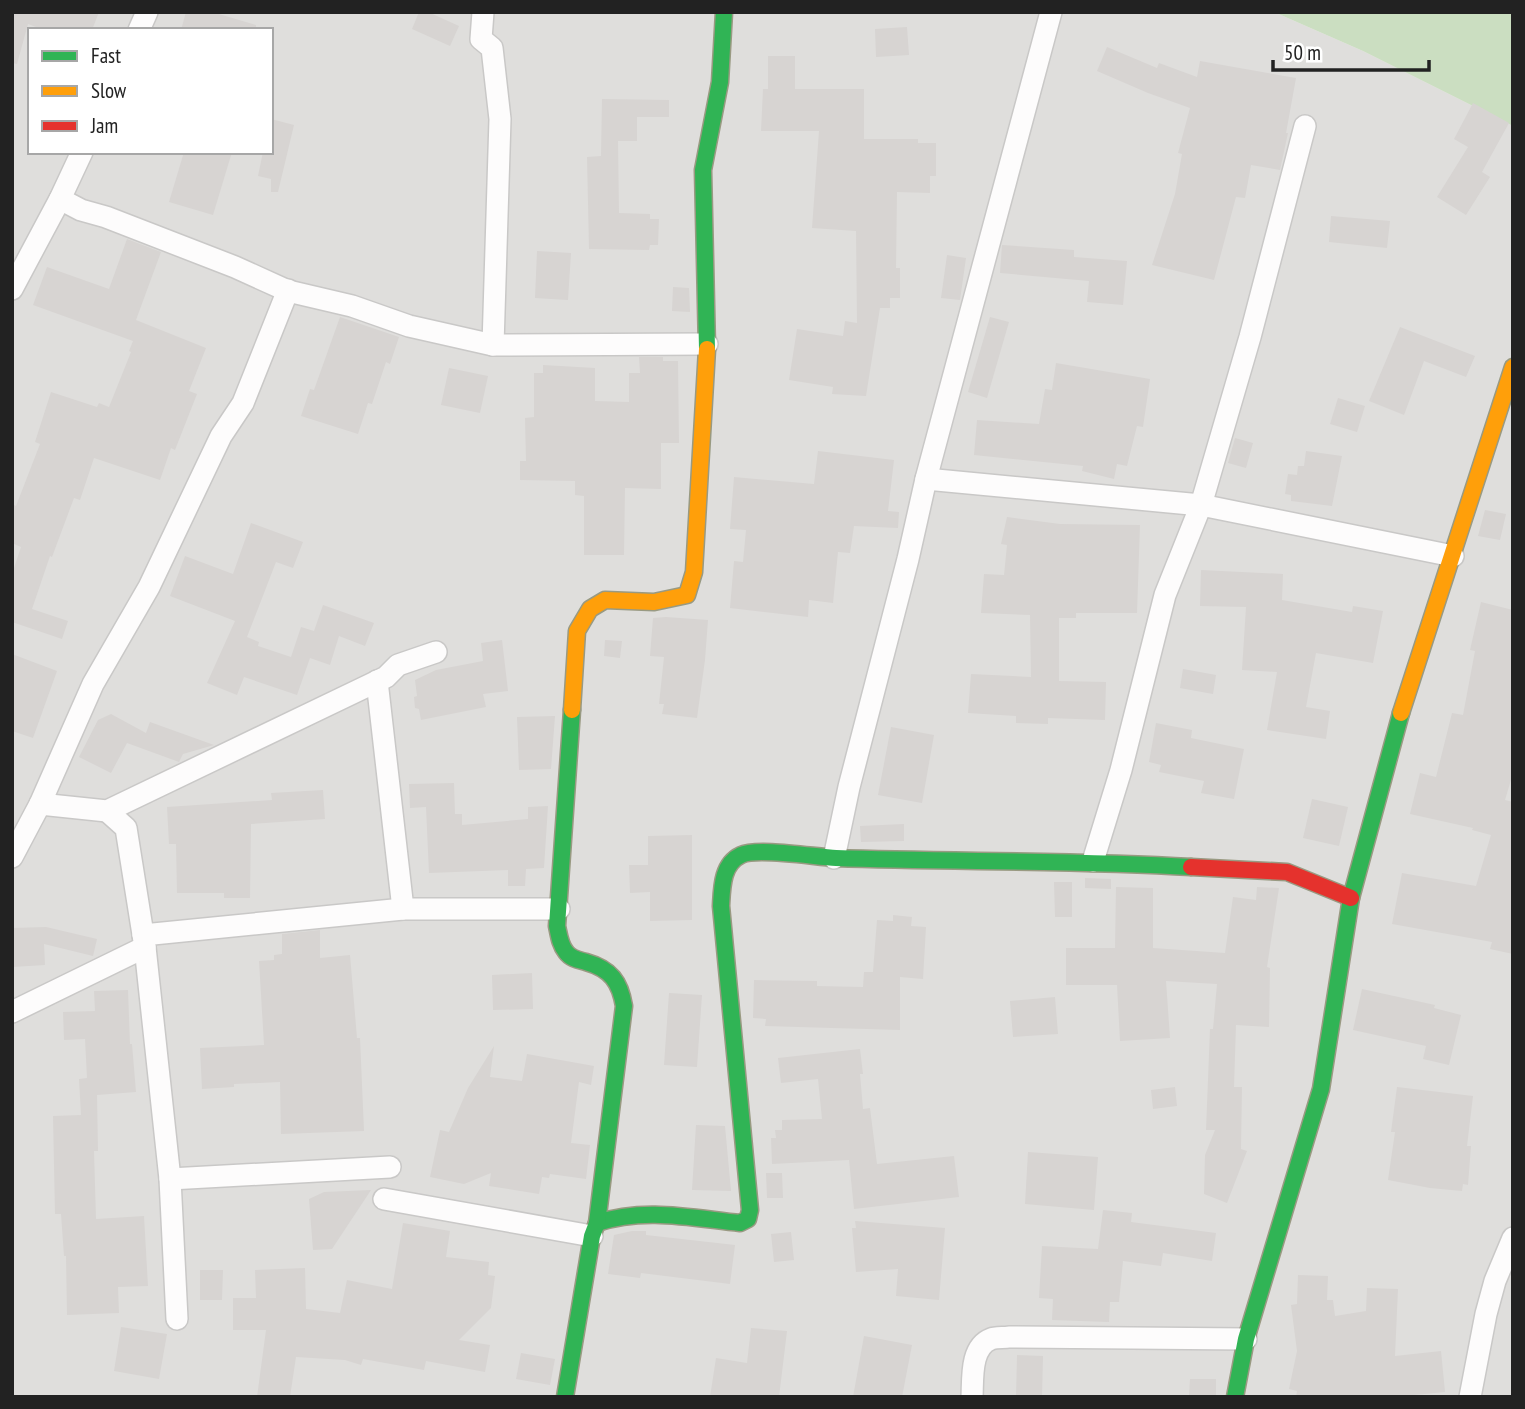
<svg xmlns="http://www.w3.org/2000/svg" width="1525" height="1409" viewBox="0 0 1525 1409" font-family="'PT Sans Narrow',sans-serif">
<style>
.residential{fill:#dfdedc;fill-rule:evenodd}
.forest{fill:#cbdec1}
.building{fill:#d7d4d2}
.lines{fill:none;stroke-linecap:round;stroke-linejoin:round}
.street-casing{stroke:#c9c8c7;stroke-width:24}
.fast-casing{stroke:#999a82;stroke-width:19}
.slow-casing{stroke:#999a82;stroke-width:19}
.jam-casing{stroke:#999a82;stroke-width:19}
.street{stroke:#fdfcfc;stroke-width:21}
.fast{stroke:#30b455;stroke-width:16}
.slow{stroke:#ff9f0a;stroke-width:16}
.jam{stroke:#e5322d;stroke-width:16}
</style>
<rect width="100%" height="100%" fill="#f0eeeb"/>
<!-- residential -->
<path class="residential" d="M12 12H1274L1363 51 1513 126V1397H12ZM30 30H271V152H30Z"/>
<!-- forest -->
<polygon class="forest" points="1274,12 1513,12 1513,126 1363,51"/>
<!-- building -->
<g class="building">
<polygon points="12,12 99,12 92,30 44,30 28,24 17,64 12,63"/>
<polygon points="186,12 212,12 256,25 256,30 181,30"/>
<polygon points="419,12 428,12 459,26 450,46 412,29"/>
<polygon points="907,27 909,55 876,57 875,29"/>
<polygon points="1107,47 1157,68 1159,63 1197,77 1200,61 1296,78 1286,133 1288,133 1280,170 1251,165 1245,198 1236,197 1214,280 1152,265 1175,194 1182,154 1178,153 1190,108 1148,93 1097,71"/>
<polygon points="768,56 795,56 795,89 864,89 864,139 918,139 918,143 936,143 936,176 930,176 930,193 897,192 896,268 900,268 900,298 890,298 890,308 880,308 866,396 832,394 833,387 789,380 797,329 843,336 845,321 857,323 856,231 812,228 819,131 761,131 763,89 768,89"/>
<polygon points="602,99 669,100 669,117 637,117 637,141 618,141 619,213 650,214 650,219 659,219 658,245 650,245 649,250 589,249 587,157 601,156"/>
<polygon points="1473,103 1509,123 1482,172 1490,177 1466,215 1437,197 1468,147 1454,139"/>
<polygon points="271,119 294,125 278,192 271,192 271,179 258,176 263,152 271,152"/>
<polygon points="184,152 232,152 213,215 169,202"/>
<polygon points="1331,216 1390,221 1387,248 1329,242"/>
<polygon points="127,239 161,252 136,320 206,348 189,391 197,394 175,450 171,448 160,480 94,458 80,500 74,498 52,557 50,556 32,609 68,621 62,639 12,622 12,574 21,547 12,543 12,504 16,506 40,444 35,442 51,392 97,407 99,403 109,407 131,352 129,351 133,341 33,305 47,267 109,289"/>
<polygon points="1002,245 1074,250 1074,257 1127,261 1123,305 1087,302 1089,281 1000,273"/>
<polygon points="537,251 571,253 568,300 535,298"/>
<polygon points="947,255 966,258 960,300 941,298"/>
<polygon points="673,287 689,288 690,312 672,311"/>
<polygon points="340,317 399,337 390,364 386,362 372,404 368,403 358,434 301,416 310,389 314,390"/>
<polygon points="990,317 1009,322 987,398 968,392"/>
<polygon points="1400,327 1475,356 1466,377 1424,361 1404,415 1369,401"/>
<polygon points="639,357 663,357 663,361 678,361 679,443 661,443 661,489 625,488 624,555 584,555 584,496 575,495 575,481 520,480 520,461 526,461 525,418 534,417 534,373 543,373 543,365 595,368 595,401 629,402 629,373 640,373"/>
<polygon points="1056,363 1150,379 1143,427 1137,426 1127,466 1117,464 1114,479 1082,471 1083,466 974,455 977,420 1039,424 1045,389 1052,390"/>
<polygon points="449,368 488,376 480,413 441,405"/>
<polygon points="1338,398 1365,406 1357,432 1330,424"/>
<polygon points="1235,438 1253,443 1246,468 1228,463"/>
<polygon points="818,451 894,460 888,511 899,512 898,528 854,526 850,553 838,552 833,603 809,600 808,617 730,608 734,561 743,562 746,530 730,529 734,477 814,484"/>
<polygon points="1306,451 1342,456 1332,506 1291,501 1291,495 1285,494 1288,474 1297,475 1298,466 1304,466"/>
<polygon points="1485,510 1506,514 1500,540 1478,536"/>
<polygon points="1007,517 1060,524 1140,525 1137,613 1076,613 1076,618 1059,618 1059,681 1106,682 1105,720 1048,718 1048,724 1016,723 1016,716 968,713 971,674 1031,677 1030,615 981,613 984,574 1004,575 1007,545 1001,544"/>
<polygon points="251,523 303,542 293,568 276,562 247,637 259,642 258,646 291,657 301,627 314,631 323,605 374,623 365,646 339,636 330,665 310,658 297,695 244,677 237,695 207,683 235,621 170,596 185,556 233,574"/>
<polygon points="1201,570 1283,574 1282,600 1352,612 1353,606 1383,611 1373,663 1316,653 1306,707 1330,711 1326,739 1267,730 1277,672 1242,670 1246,607 1200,606"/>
<polygon points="1481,602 1513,610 1513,773 1505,800 1513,802 1513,954 1490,949 1492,942 1392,924 1402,873 1476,886 1491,835 1472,830 1473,828 1410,814 1420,773 1436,777 1452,713 1463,715 1475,651 1470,650"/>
<polygon points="666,617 708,620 705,660 697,718 662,714 664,704 659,704 664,657 650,656 653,618"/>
<polygon points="502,640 508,691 483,694 486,707 421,720 419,709 415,708 414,697 417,696 415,680 436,670 483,661 481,643"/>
<polygon points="605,640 622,641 620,658 604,656"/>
<polygon points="12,654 57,671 33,738 12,731"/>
<polygon points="1183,669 1216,675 1213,694 1180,688"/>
<polygon points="111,714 146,733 150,722 214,745 183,754 179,762 127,743 111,773 79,757 98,720"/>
<polygon points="555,716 551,769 519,770 517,717"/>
<polygon points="1156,723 1192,730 1191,738 1244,749 1234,799 1201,793 1204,781 1159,772 1161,765 1149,762"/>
<polygon points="891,727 934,735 922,803 878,795"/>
<polygon points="454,783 455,814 462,814 462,825 528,819 528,807 548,806 544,868 526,869 525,886 508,886 508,870 429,873 426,807 410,808 409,784"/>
<polygon points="323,790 325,819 251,824 250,898 224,898 224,893 177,893 176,844 169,844 167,807 272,800 271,793"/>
<polygon points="1312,799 1348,807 1339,846 1303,838"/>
<polygon points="904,824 904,841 861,842 860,826"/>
<polygon points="692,835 692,920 650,921 650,892 630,893 629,865 648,865 648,836"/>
<polygon points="1085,878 1111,879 1111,889 1085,888"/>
<polygon points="1054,882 1072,882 1072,917 1055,917"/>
<polygon points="1116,887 1153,888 1153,948 1225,953 1233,897 1256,900 1257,887 1279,888 1267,967 1270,968 1269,1027 1236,1025 1234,1087 1242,1087 1241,1149 1247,1151 1227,1203 1204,1194 1205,1155 1215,1130 1206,1130 1210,1029 1213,1029 1217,984 1166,981 1170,1038 1120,1041 1117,985 1066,985 1066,948 1115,948"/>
<polygon points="893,915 912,917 911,926 926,927 923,979 900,977 900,1030 765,1026 766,1019 753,1018 754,980 817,981 817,986 863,987 864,972 873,972 877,920 893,921"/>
<polygon points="46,927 97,939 93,956 44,944 45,965 12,967 12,928"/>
<polygon points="320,930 320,958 350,955 357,1038 360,1038 364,1131 281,1134 280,1082 234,1084 234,1087 202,1089 200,1048 264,1045 259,961 274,960 274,955 282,954 282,934"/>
<polygon points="532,973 533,1009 493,1010 492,975"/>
<polygon points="1362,989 1435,1005 1434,1008 1461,1015 1449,1065 1423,1059 1426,1046 1353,1030"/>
<polygon points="128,990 130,1044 132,1044 136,1092 97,1095 98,1151 94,1151 96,1219 144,1216 148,1286 118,1287 119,1313 67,1315 66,1256 64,1256 61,1214 55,1214 53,1116 81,1115 79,1079 87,1078 85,1039 64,1040 63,1012 95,1011 94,991"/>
<polygon points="669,993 702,995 697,1067 664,1065"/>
<polygon points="1055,997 1058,1034 1013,1037 1010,1001"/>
<polygon points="494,1046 490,1077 522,1081 527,1054 594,1066 591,1085 579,1082 571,1143 590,1145 586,1179 550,1174 549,1178 542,1177 539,1194 489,1186 491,1173 464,1184 430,1177 440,1130 449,1132 468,1088"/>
<polygon points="860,1049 863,1074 860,1074 863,1109 870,1108 877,1164 954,1156 959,1197 854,1209 849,1160 772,1164 771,1138 776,1138 775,1130 782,1130 782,1120 822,1119 818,1079 781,1083 778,1058"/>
<polygon points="1175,1087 1177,1106 1153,1109 1151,1090"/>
<polygon points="1397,1087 1473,1096 1467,1146 1471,1146 1468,1185 1463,1184 1462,1191 1430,1188 1388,1180 1395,1132 1391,1132"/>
<polygon points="696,1125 725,1126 731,1191 692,1190"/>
<polygon points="1028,1152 1098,1157 1094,1210 1025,1204"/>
<polygon points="766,1173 782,1173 783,1198 767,1198"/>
<polygon points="371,1190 332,1249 313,1250 309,1199 324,1192"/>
<polygon points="1103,1210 1132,1213 1131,1222 1216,1233 1212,1261 1163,1253 1161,1266 1123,1261 1119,1302 1110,1302 1109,1322 1052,1320 1053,1299 1039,1298 1042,1246 1098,1249"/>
<polygon points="855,1221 945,1228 939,1300 896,1296 898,1269 856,1272 852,1228 856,1228"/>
<polygon points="403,1223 450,1231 446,1257 489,1262 488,1275 495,1276 491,1308 459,1340 490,1345 485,1372 426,1361 424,1370 363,1359 361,1365 345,1360 296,1357 290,1397 257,1397 266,1330 233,1330 233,1298 256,1298 255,1270 305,1268 306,1309 340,1313 347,1280 392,1289"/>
<polygon points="632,1231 646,1231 646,1235 735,1245 730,1284 641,1273 640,1278 608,1274 614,1235"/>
<polygon points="791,1232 794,1260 774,1262 771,1234"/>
<polygon points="200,1270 223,1270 222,1300 200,1300"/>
<polygon points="1298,1275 1328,1276 1327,1300 1333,1300 1335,1316 1366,1311 1367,1288 1398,1289 1395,1356 1441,1351 1445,1392 1394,1397 1296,1397 1297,1391 1289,1389 1297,1351 1291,1305 1297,1304"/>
<polygon points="121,1327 167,1334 159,1379 114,1371"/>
<polygon points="751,1328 787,1331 779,1397 710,1397 716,1358 747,1363"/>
<polygon points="864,1336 912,1345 902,1397 853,1397"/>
<polygon points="521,1353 555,1359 550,1385 516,1379"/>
<polygon points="1017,1355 1043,1356 1042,1397 1016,1397"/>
<polygon points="1190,1379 1216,1379 1216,1397 1189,1396"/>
</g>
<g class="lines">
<!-- street casing -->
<g class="street-casing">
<g id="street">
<polyline points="483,12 481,39 492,48 500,119 493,345"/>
<polyline points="139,30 147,12"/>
<polyline points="60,199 81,210 106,217 235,267 288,291 352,306 409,326 493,345 707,344"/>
<polyline points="12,289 60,199 82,152"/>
<polyline points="926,479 1201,505 1453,556"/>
<polyline points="377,681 403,909"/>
<polyline points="40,804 107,811 386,677 398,665 436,652"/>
<polyline points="107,811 126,828 145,947 170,1179 177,1319"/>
<polyline points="12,857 40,804 93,684 149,587 221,436 243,403 288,290"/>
<polyline points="834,858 849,787 908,559 926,479 1051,12"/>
<polyline points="1093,861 1121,770 1165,595 1201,505 1250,337 1305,126"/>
<polyline points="143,935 403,909 559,909"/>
<polyline points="12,1012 145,947"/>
<polyline points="170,1179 390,1167"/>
<polyline points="384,1199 592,1236"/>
<path d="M972 1397C973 1379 970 1347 991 1339 996 1337 1004 1338 1009 1337L1246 1339"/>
<polyline points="1470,1397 1486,1314 1495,1281 1513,1238"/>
</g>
</g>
<!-- fast casing -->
<g class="fast-casing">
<g id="fast">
<polyline points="707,349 703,170 720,82 724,12"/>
<path d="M597 1223C644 1207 692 1218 740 1223L748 1219 750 1210 721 906C722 887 722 864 741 855 757 847 815 857 836 858 954 862 1073 860 1191 867"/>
<path d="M565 1397 592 1236 597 1223 624 1006C620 982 611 969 586 962 579 960 571 959 566 952 560 945 559 935 557 926L572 710"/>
<polyline points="1235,1397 1246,1339 1321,1089 1351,898 1401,713"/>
</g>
</g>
<!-- slow casing -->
<g class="slow-casing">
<g id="slow">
<polyline points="572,710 577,631 590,609 605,600 654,602 687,595 694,572 707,349"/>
<polyline points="1401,713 1513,367"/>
</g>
</g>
<!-- jam casing -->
<g class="jam-casing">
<polyline id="jam" points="1191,867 1287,872 1351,898"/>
</g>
<!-- street -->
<use href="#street" class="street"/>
<!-- fast -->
<use href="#fast" class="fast"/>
<!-- slow -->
<use href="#slow" class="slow"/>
<!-- jam -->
<use href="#jam" class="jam"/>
</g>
<!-- border -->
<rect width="1525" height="1409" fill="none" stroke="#222222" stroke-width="28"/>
<!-- legend -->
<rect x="28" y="28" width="245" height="126" fill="#ffffff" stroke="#a7a7a7" stroke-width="2"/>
<rect x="42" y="51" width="35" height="10" fill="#30b455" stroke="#a7a7a7" stroke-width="2"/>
<text x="91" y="63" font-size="21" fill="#222222">Fast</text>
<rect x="42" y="86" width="35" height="10" fill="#ff9f0a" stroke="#a7a7a7" stroke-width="2"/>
<text x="91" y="98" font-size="21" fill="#222222">Slow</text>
<rect x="42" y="121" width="35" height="10" fill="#e5322d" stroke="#a7a7a7" stroke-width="2"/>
<text x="91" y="133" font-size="21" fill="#222222">Jam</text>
<!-- scale -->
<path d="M1273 60v10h156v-10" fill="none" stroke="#222222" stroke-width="3.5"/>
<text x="1284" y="60" font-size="21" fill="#222222" stroke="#ffffff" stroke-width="5" paint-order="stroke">50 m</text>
</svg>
